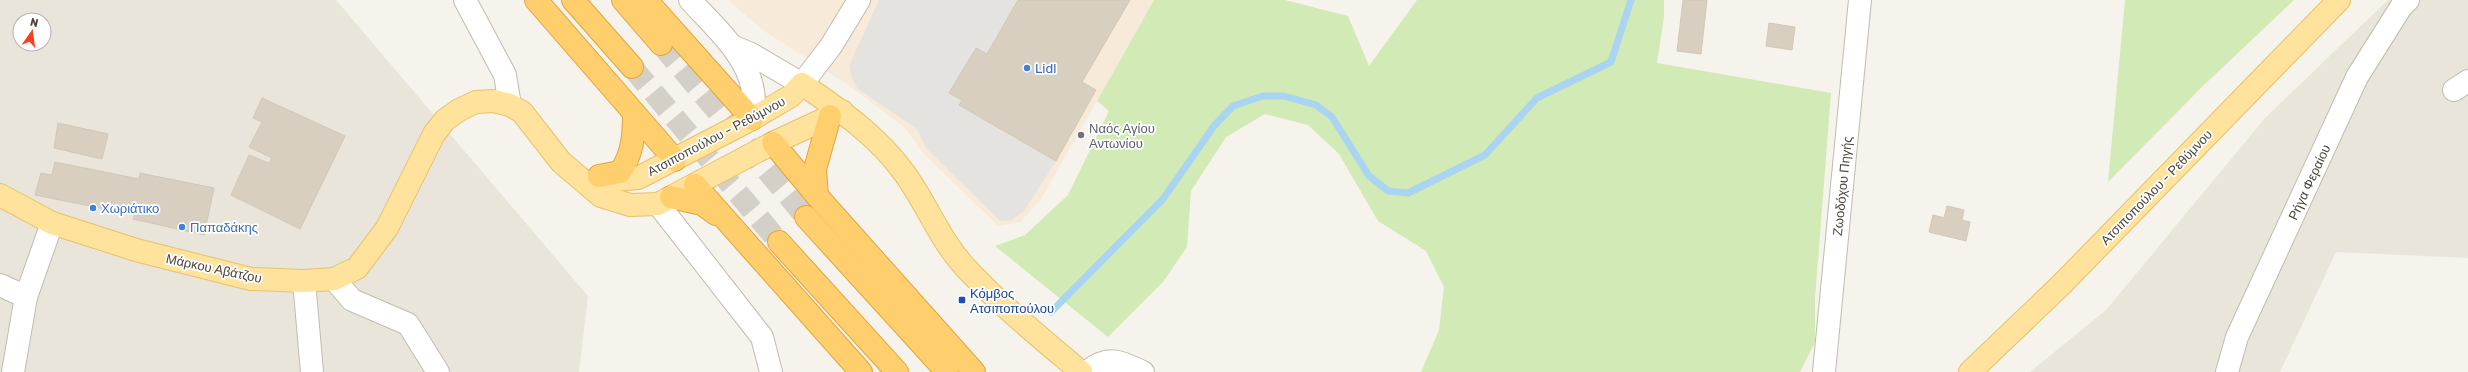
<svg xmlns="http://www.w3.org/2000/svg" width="2468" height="372" viewBox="0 0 2468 372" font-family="Rubik,sans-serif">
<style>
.residential{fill:#eae5da;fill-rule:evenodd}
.commercial{fill:#f7ead8}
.green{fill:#d2eab5}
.parking{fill:#e5e3e0}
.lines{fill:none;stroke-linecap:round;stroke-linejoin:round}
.stream{stroke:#a9d4f2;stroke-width:7}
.building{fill:#d8cfc1;stroke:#d3c7b4}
.motorway-tunnel{stroke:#d4d0c8;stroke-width:22;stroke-dasharray:22 11;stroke-linecap:butt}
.minor-casing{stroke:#c2bbae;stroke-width:24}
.tertiary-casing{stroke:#c2bbae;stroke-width:24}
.primary-casing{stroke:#e6c16a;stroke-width:24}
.motorway-casing{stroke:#e0a43c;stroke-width:24}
.minor{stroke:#fff;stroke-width:22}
.tertiary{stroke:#fff;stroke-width:22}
.primary{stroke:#ffe39c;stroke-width:22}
.motorway{stroke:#ffcf6e;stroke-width:22}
.shop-dot{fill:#3f7fe0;stroke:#fff;stroke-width:1.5}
.worship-dot{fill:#6b7280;stroke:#fff;stroke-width:1.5}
.transit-dot{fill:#1a4fb4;stroke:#fff;stroke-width:1.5}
.labels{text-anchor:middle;stroke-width:3.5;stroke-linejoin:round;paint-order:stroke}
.shop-label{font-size:13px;fill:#366cbe;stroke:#fff;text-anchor:start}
.worship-label{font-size:13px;fill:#5b616d;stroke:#fff;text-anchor:start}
.street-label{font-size:13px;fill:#4b4439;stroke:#fff}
.transit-label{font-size:13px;fill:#164399;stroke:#fff;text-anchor:start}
</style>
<rect width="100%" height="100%" fill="#f6f3ec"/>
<!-- residential -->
<g class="residential">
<path d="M0 0H336L588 296 579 372H0ZM20 20H44V44H20Z"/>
<polygon points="2388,0 2468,0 2468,258 2336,252 2280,372 2030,372 2106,310 2266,117"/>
</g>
<!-- commercial -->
<polygon class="commercial" points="728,0 1154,0 1041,199 1020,222 998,226 922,152 906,129 847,84 764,31"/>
<!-- green -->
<g class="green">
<polygon points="1154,0 1285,0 1348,16 1369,66 1417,0 1664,0 1664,17 1657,63 1831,93 1815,299 1815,342 1800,372 1421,372 1439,330 1444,287 1426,251 1378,221 1339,154 1308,125 1265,114 1226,137 1191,191 1187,247 1163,282 1108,337 995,246 1025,235 1068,195 1109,111 1097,101"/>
<polygon points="2125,0 2294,0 2204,85 2108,182"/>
</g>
<!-- parking -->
<polygon class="parking" points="879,0 1018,0 987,54 975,48 950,93 962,100 959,105 1056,161 1024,211 1011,220 1000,221 926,148 917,129 858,89 852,79 849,66"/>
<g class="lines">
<!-- stream -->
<polyline class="stream" points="1051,312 1163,199 1214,126 1233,106 1263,96 1284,96 1316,105 1332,117 1369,176 1388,191 1408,193 1485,155 1537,98 1611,62 1631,0"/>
</g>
<!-- building -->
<g class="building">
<polygon points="1018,0 1130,0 1082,82 1096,90 1056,161 959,105 962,100 949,93 976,48 987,54"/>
<polygon points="1683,0 1707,0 1701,54 1677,51"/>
<polygon points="1769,23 1795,27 1792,50 1766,46"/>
<polygon points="262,98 345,136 300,229 231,195 249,155 269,163 272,158 249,147 262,122 253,118"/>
<polygon points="58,123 108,134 102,159 54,148"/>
<polygon points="55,162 139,179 140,173 214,188 204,235 133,219 135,215 35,195 41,173 52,175"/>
<polygon points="1947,206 1964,210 1962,220 1970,222 1966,241 1929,232 1933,215 1944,218"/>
</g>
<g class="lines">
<!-- motorway-tunnel -->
<g class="motorway-tunnel">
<polyline points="661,44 806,217"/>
<polyline points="632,67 779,242"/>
</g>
<!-- minor casing -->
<g class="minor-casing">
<g id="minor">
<polyline points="802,84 831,46 859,0"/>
<polyline points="2454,90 2468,81"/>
<polyline points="658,204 762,337 771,372"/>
<polyline points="334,279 352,300 408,324 438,372"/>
<polyline points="304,281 312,372"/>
<polyline points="0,285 26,297"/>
<polyline points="13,372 26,297 52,223"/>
<path d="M1087 372C1109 354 1120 362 1143 372"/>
<polyline points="1824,372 1860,0"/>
<polyline points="2227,372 2237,337 2357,77 2401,7 2408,0"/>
</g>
</g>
<!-- tertiary casing -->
<g class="tertiary-casing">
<g id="tertiary">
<polyline points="465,0 505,75 510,105"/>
<path d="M690 0C720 33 764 69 752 119"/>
<polyline points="732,46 751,54 802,84"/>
</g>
</g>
<!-- primary casing -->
<g class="primary-casing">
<g id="primary">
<path d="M600 176 615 180 638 178 752 119 791 96 802 84C840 110 878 136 905 174 926 203 939 238 964 266 999 304 1041 338 1081 372"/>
<polyline points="0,195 52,223 136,250 251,279 304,281 334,279 357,268 387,228 434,134 445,120 459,110 476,102 494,101 510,105 522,112 561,162 601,196 630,205 658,204 773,143 842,111"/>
<polyline points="1970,372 2061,285 2339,0"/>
</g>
</g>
<!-- motorway casing -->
<g class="motorway-casing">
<g id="motorway">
<polyline points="536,0 675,160"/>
<polyline points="573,0 632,67"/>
<polyline points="623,0 661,44"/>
<polyline points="646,0 752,119"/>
<polyline points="773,143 817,196 974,372"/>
<path d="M599 176 620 172C633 154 634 134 634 113"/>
<polyline points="695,185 861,372"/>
<polyline points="817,196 815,169 830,116"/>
<polyline points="671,197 702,204 716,214"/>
<polyline points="806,217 947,372"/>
<polyline points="779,242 897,372"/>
</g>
</g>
<!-- minor -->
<use href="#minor" class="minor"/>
<!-- tertiary -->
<use href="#tertiary" class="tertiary"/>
<!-- primary -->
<use href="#primary" class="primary"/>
<!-- motorway -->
<use href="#motorway" class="motorway"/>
</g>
<!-- markers -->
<g class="shop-dot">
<circle cx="1027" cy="68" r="4"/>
<circle cx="93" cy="208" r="4"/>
<circle cx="182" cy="227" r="4"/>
</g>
<circle class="worship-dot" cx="1081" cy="135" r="4"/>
<rect class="transit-dot" x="958" y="296" width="8" height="8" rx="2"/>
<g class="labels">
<!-- shop labels -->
<g class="shop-label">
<text x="1035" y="73">Lidl</text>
<text x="101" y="213">Χωριάτικο</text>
<text x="190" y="232">Παπαδάκης</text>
</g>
<!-- worship labels -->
<g class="worship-label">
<text x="1089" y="133">Ναός Αγίου<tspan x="1089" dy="15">Αντωνίου</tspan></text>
</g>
<!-- street labels -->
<g class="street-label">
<text transform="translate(716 136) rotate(-28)" y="5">Ατσιποπούλου - Ρεθύμνου</text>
<text transform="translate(2309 182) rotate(-65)" y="5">Ρήγα Φεραίου</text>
<text transform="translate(1842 186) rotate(-84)" y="5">Ζωοδόχου Πηγής</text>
<text transform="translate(2156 187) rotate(-46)" y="5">Ατσιποπούλου - Ρεθύμνου</text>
<text transform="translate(214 268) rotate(12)" y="5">Μάρκου Αβάτζου</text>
</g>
<!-- transit labels -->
<g class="transit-label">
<text x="970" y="298">Κόμβος<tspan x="970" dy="15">Ατσιποπούλου</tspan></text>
</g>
</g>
<!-- north arrow -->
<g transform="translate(32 32) rotate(14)"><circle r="19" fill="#ffffff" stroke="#b7b4b0"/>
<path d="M0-3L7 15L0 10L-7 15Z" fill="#fc3f1d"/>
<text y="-6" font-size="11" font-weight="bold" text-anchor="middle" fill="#4b4439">N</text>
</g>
</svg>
